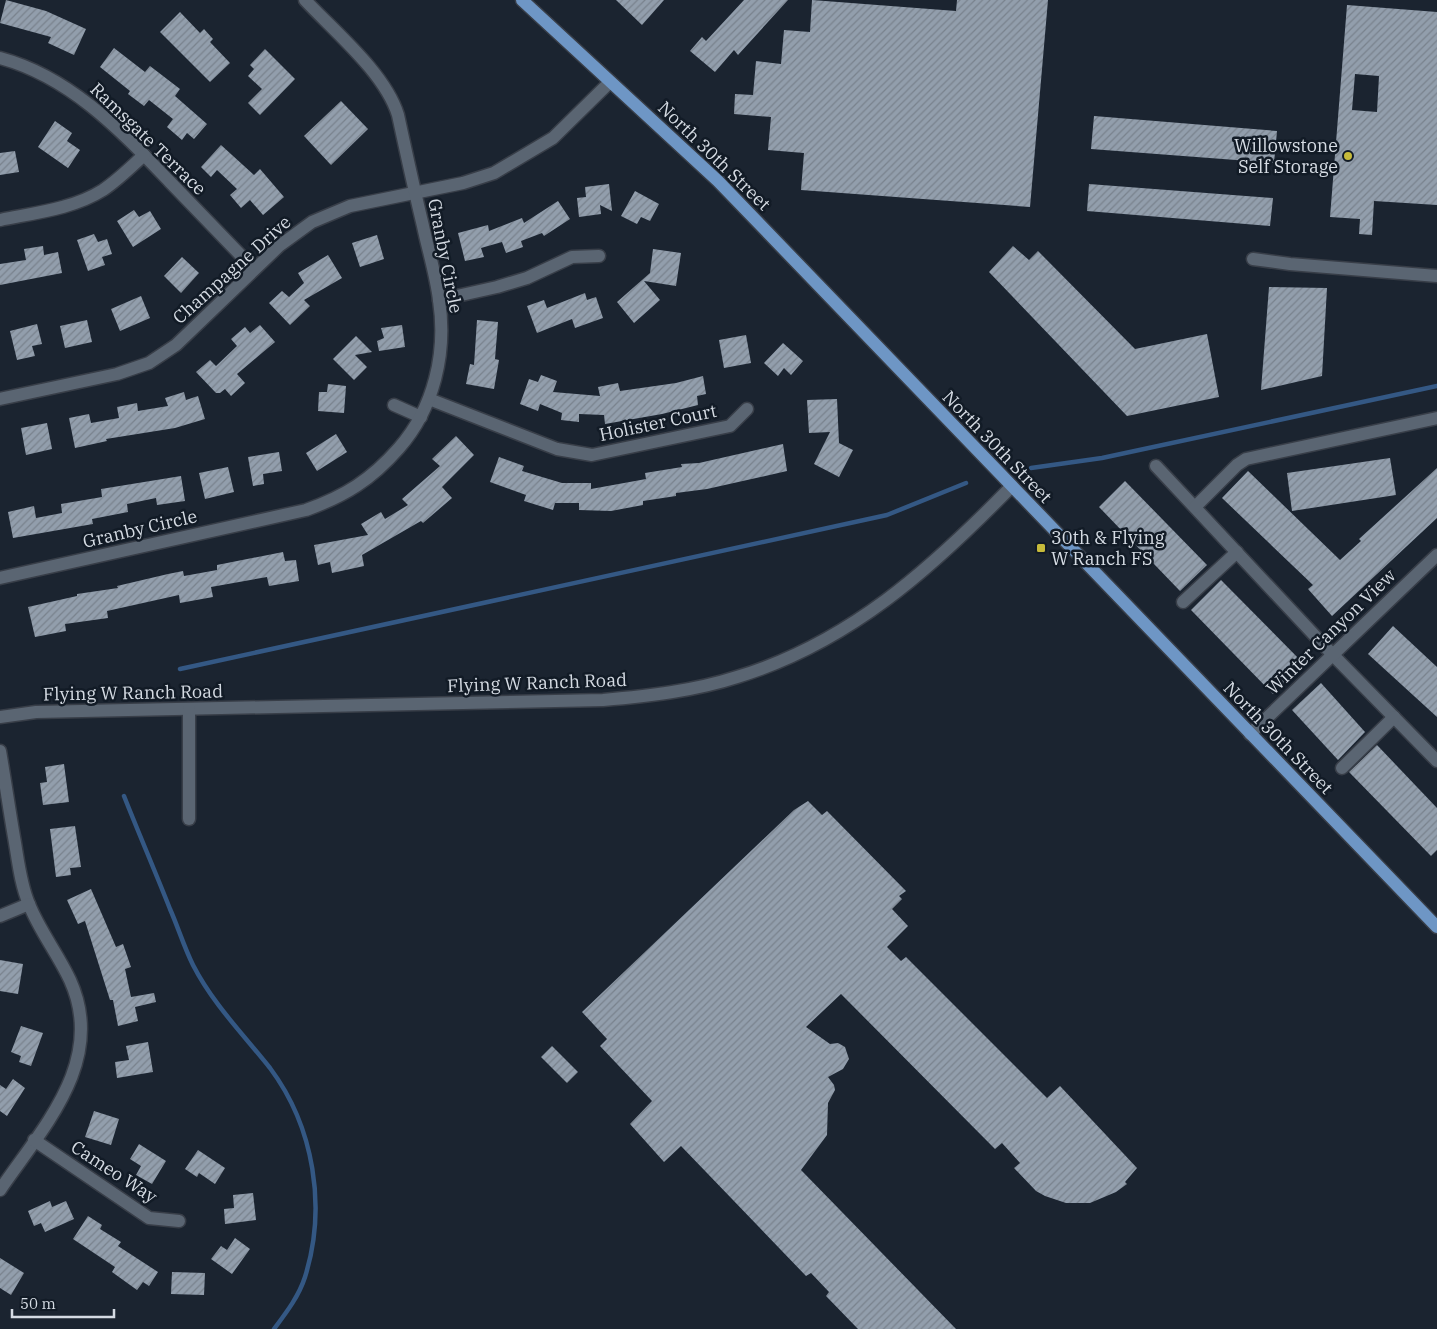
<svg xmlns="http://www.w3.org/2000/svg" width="1437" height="1329" viewBox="0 0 1437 1329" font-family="'IBM Plex Serif',serif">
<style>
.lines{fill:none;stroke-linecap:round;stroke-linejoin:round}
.stream{stroke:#345884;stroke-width:4.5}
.building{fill:url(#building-hatch);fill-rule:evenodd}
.minor-casing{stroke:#383e48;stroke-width:15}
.major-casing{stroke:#383e48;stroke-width:15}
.minor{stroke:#5a6572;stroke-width:12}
.major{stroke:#6e96c5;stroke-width:12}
.poi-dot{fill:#c7bb3b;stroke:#121b26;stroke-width:2}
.labels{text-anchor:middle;stroke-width:5;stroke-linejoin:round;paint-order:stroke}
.street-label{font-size:18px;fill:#d5dbe3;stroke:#121b26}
.poi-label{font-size:18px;fill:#d5dbe3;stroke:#121b26;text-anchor:end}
</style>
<defs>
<pattern id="building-hatch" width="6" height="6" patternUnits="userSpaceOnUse" patternTransform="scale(1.25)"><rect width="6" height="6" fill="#929eac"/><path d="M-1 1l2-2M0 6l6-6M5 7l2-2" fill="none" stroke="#79828d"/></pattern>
</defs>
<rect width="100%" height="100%" fill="#1b2430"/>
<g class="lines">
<!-- stream -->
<g class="stream">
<polyline points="1031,468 1102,458 1437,386"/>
<polyline points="180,669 887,515 966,483"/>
<path d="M124 796C139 834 155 871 170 909 178 927 184 947 193 965 213 1004 243 1034 270 1068 314 1127 327 1207 305 1277 299 1296 286 1313 274 1329"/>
</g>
</g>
<!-- building -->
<g class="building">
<polygon points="6,0 46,11 86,29 74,55 48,43 51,37 0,23"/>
<polygon points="616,0 664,0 642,25"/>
<polygon points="744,0 788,0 738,55 734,50 715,72 690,51 702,37 706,41"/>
<polygon points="812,0 956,11 957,0 1048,0 1030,207 801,190 804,153 768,150 771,117 734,114 735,94 753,95 756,61 781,64 784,30 810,32"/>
<path d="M1347 5 1437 12V205L1374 201 1372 235 1359 234 1360 219 1330 217ZM1355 74 1379 76 1377 112 1352 110Z"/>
<polygon points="180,12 200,33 204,29 213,39 210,42 230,63 210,82 160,32"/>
<polygon points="114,48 145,72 150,66 180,89 175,96 207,124 194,139 187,133 182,140 167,127 173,119 149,100 144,106 128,94 130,91 100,67"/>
<polygon points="265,49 295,79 260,115 248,103 262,89 248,76 254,69 250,65"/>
<polygon points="341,101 368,129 331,165 304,136"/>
<polygon points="1094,116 1277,131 1274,163 1091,149"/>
<polygon points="55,121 72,133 67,141 80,150 68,168 38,147"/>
<polygon points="221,145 254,175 260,169 284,197 263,215 250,200 241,208 230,195 237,189 217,170 211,177 201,167"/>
<polygon points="15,151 19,172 0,175 0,153"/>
<polygon points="609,184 612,211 600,205 601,214 579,217 577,198 586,197 585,187"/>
<polygon points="1089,184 1273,198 1270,226 1087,211"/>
<polygon points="635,191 659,204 650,221 641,217 637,224 621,216"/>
<polygon points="558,201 570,219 544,236 542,233 521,241 523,247 506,253 502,242 481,248 484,257 465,261 458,233 488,225 489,231 522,218 524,223"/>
<polygon points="134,210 139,217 150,211 161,229 133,247 117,221"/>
<polygon points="94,234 98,242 107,239 112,254 102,257 105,265 88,271 77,240"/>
<polygon points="377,235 384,259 360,267 352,243"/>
<polygon points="43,246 44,255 58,252 62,273 0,285 0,264 26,260 24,249"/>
<polygon points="1013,246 1029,260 1038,251 1135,349 1207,334 1219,397 1127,416 989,272"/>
<polygon points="653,249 681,253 676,286 644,281 660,300 634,323 617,302 650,273"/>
<polygon points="328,255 342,278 304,300 310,306 290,325 269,303 282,291 289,297 304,283 298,273"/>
<polygon points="182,257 199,273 181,293 164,276"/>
<polygon points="1269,287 1327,288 1322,376 1261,390"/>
<polygon points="585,293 587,300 596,297 603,318 575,328 572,319 537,333 527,306 544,300 547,308"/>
<polygon points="141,296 150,318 120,331 111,309"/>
<polygon points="87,320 92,342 65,348 60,326"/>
<polygon points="477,320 498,322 495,359 499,360 494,389 466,384 470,364 474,365"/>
<polygon points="37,324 42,344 32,346 35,356 17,360 10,331"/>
<polygon points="260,325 275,342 237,374 245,383 231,396 225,389 220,393 216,393 196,372 210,360 216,366 237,346 231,339 245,327 250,333"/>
<polygon points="402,325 405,347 379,351 377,341 384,338 381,328"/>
<polygon points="746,335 751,363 724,368 719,340"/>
<polygon points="356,336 372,352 355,355 367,367 354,380 333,359"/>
<polygon points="783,343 803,361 791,375 784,368 778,376 764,363"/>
<polygon points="541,375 557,381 553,392 600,396 598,387 618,383 620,391 676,383 703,376 706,394 697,396 698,405 662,414 605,424 604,415 579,414 579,422 561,420 562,413 540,404 538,411 520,404 529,379 538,382"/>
<polygon points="328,384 346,386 344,413 318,411 319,392 327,392"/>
<polygon points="184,392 186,400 198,396 205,419 175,428 106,439 107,441 75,448 69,418 89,414 91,423 119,418 117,407 137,403 138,411 168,406 165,398"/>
<polygon points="837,399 839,443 853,450 839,477 814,464 830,432 809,433 807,400"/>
<polygon points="47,423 52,449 26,455 21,428"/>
<polygon points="336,434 347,452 317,471 306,453"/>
<polygon points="456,436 474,455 442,487 452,498 423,523 421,521 362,555 364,566 332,573 330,562 318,565 314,545 368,535 361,524 381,512 385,519 408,505 402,499 440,466 432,459"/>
<polygon points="783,444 787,471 707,489 676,493 676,496 643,501 643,505 611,511 579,510 579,503 555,503 553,510 524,501 526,495 490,482 499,457 524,466 522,471 562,483 591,483 591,489 646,479 645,473 682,467 681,464 699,463"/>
<polygon points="279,452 282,471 263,474 264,484 253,486 248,457"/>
<polygon points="1390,458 1396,495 1292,511 1287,473"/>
<polygon points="228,467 234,492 205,499 199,473"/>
<polygon points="1437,468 1437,518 1332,616 1308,589 1313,585 1222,498 1248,471 1340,560 1361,541 1359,539"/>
<polygon points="181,476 185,501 157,505 156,498 127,504 128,512 92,519 93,524 13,538 8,512 34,506 36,518 62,513 61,504 102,497 101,489"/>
<polygon points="1125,481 1207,565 1180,591 1099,507"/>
<polygon points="283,552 285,561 296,560 299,581 269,586 267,577 211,587 213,597 180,603 179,595 107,611 108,618 65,624 66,631 35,637 28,607 77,596 77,594 118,588 117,586 168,574 183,571 184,576 217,570 217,565"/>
<polygon points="1221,580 1304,664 1273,694 1191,610"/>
<polygon points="1393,626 1437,667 1437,717 1368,654"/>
<polygon points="1321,683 1365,732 1338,760 1292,710"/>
<polygon points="1377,745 1437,808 1437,850 1431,856 1349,772"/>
<polygon points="64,764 69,802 43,805 40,783 47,782 45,767"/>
<polygon points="808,801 822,815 827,811 906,891 899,896 902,899 892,909 908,926 887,947 901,961 906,957 1047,1098 1060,1086 1137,1168 1125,1182 1127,1184 1116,1192 1090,1203 1066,1203 1045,1196 1036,1191 1014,1168 1020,1163 1002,1143 995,1149 841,994 806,1027 830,1044 838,1043 845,1047 849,1059 843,1069 828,1077 834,1085 835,1090 828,1103 827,1135 801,1170 956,1329 858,1329 826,1296 829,1292 811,1273 806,1276 681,1146 664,1162 630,1124 652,1101 600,1046 607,1039 582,1012 794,810"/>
<polygon points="75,826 81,867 70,868 71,875 56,877 50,829"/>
<polygon points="91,889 116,947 123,944 131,967 125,969 131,997 154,993 156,1002 135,1007 138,1021 118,1026 113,1000 110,1000 85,921 78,924 67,900"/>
<polygon points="0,960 23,964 18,994 0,991"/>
<polygon points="21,1026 43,1033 31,1066 19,1062 21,1056 11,1052"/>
<polygon points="148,1042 153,1072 117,1078 115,1062 129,1060 126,1046"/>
<polygon points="552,1046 578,1072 567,1083 541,1057"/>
<polygon points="13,1079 25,1088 7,1116 0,1111 0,1085 6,1089"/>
<polygon points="94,1111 119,1119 111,1145 85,1137"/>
<polygon points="139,1144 166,1161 152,1184 136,1175 141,1166 130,1159"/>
<polygon points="198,1150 225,1168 215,1184 199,1173 197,1177 185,1169"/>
<polygon points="253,1193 256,1220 225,1224 224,1209 234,1208 233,1195"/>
<polygon points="50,1201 52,1207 66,1201 74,1219 45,1232 41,1223 34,1226 28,1211"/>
<polygon points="88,1216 102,1225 100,1229 121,1242 118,1246 158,1272 149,1286 143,1282 137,1290 112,1272 115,1267 73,1239"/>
<polygon points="235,1238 250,1249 232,1274 211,1259 221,1246 227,1250"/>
<polygon points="0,1258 24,1273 11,1295 0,1288"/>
<polygon points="172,1272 205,1273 204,1295 171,1294"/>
</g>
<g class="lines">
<!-- minor casing -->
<g class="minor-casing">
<g id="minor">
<path d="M0 58C71 77 121 131 170 182 198 211 226 240 254 269"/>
<path d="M0 220C34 213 73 209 103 190 118 180 131 167 144 155"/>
<polyline points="1253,259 1290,264 1437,276"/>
<polyline points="439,300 497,287 527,278 572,257 599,256"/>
<polyline points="0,399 117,374 149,363 176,345 279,246 312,222 350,206 463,183 494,173 553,138 610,82"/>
<polyline points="429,399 557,449 592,455 730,426 747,409"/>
<polyline points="394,405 421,417"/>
<polyline points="1156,466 1332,654 1437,761"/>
<polyline points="1195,507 1237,465 1246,459 1437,418"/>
<path d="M0 578 306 510C345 496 371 480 399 448 434 408 447 353 439 300 436 275 428 250 423 226 414 189 406 152 398 115 385 73 335 32 305 0"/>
<polyline points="1183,602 1237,552"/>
<path d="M0 717 36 712 603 700C648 696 694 691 737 677 849 643 931 569 1011 487"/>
<polyline points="1250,734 1437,555"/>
<path d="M0 751C5 780 9 808 14 837 18 859 20 883 29 904 39 930 58 954 70 980 107 1061 43 1127 0 1190"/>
<polyline points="1342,768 1394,717"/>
<polyline points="189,819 189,709"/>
<polyline points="0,916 29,904"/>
<polyline points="34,1140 149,1218 179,1221"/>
</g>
</g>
<!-- major casing -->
<g class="major-casing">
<polyline id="major" points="522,0 718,181 1437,927"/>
</g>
<!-- minor -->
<use href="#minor" class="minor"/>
<!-- major -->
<use href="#major" class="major"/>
</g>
<!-- markers -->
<g class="poi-dot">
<circle cx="1348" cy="156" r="5"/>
<rect x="1036" y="543" width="10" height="10" rx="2.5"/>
</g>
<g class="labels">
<!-- street labels -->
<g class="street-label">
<text transform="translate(148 139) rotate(44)" y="6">Ramsgate Terrace</text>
<text transform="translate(714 156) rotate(44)" y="6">North 30th Street</text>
<text transform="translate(445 256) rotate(79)" y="6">Granby Circle</text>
<text transform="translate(232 270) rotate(-42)" y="6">Champagne Drive</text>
<text transform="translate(658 423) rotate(-12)" y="6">Holister Court</text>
<text transform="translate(997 447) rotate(46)" y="6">North 30th Street</text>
<text transform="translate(140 529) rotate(-13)" y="6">Granby Circle</text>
<text transform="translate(1331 632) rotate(-44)" y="6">Winter Canyon View</text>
<text transform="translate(537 683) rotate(-2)" y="6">Flying W Ranch Road</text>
<text transform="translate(133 693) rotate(-1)" y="6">Flying W Ranch Road</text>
<text transform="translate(1278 738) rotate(46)" y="6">North 30th Street</text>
<text transform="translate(114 1172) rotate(33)" y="6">Cameo Way</text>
</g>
<!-- poi labels -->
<g class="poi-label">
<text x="1338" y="152">Willowstone<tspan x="1338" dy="21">Self Storage</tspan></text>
<text x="1051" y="544" text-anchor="start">30th &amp; Flying<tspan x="1051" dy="21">W Ranch FS</tspan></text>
</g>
</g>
<!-- scale -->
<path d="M12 1309v8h102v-8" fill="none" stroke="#d5dbe3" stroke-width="2.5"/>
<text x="20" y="1309" font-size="15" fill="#d5dbe3" stroke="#121b26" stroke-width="4" paint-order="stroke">50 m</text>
</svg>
